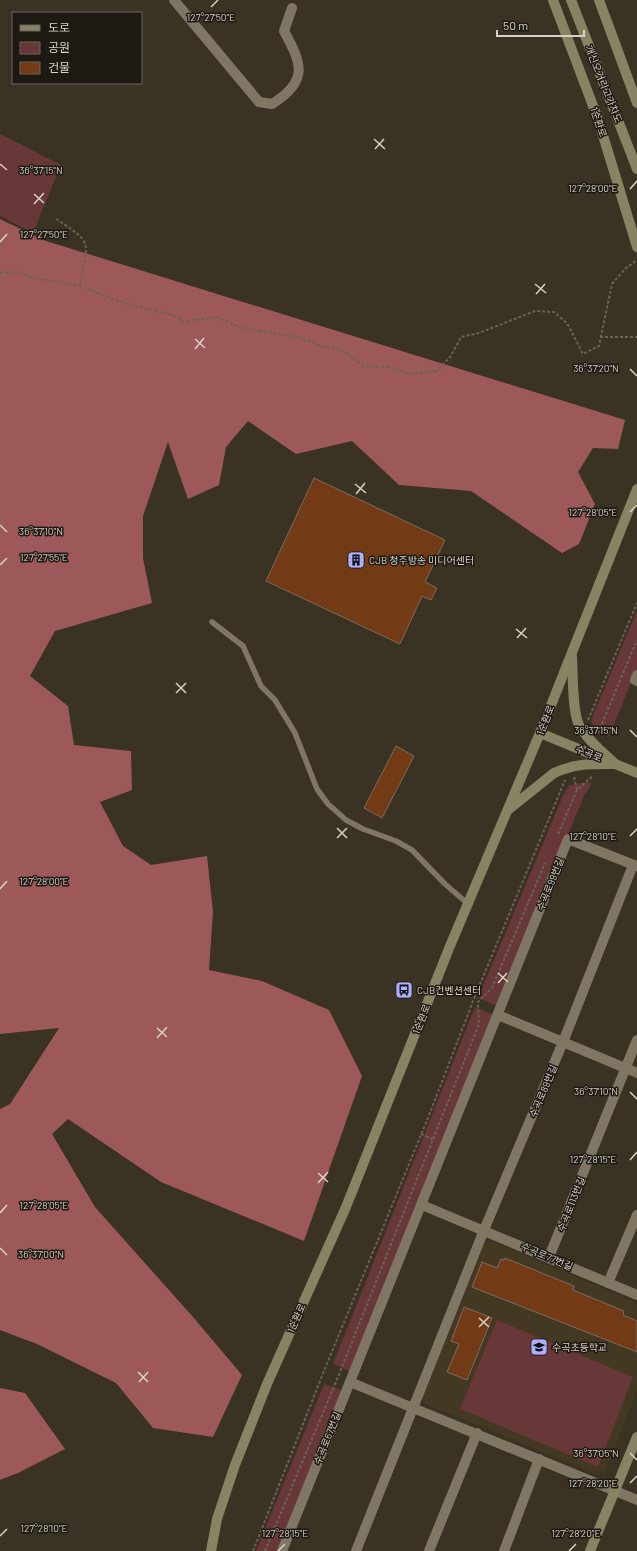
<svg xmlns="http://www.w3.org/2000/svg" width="637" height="1551" viewBox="0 0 637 1551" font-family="Barlow,'Noto Sans KR',sans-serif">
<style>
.built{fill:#433822}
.green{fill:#683738}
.forest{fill:#9d5859}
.building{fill:#723b16;stroke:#7d6b60}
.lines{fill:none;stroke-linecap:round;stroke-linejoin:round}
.path{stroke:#6a6355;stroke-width:2;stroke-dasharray:3 2;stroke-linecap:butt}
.lane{stroke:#807664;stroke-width:5.5}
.street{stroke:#807664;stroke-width:10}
.secondary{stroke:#888362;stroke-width:10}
.ticks{fill:none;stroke:#d7d2c8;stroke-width:1.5}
.labels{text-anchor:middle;stroke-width:3;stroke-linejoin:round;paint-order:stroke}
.street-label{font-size:10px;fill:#d7d2c8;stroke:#1e1a13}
.poi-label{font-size:10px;fill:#d7d2c8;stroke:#1e1a13;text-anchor:start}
.ticks-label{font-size:10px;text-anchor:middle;fill:#d7d2c8;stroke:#1e1a13;stroke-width:3;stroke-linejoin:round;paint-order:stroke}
</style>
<rect width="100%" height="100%" fill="#3a3222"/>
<!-- built -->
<polygon class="built" points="492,1241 637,1303 637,1391 605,1471 594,1473 425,1404 422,1394 484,1244"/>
<!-- green -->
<g class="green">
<polygon points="0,134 61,165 33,233 0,216"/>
<polygon points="637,611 637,669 609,736 593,726 591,720"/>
<polygon points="580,783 592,783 584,796 498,1006 478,998 562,798 568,786"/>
<polygon points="475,1007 494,1015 351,1372 333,1364"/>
<polygon points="497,1320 633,1377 598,1467 460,1409"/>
<polygon points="324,1384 343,1391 278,1551 256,1551"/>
</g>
<!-- forest -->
<g class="forest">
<polygon points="0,219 43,240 625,420 618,449 593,448 578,472 595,504 579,544 562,553 471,491 399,485 352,441 296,454 248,421 226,447 219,485 188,499 168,442 143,516 143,558 152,603 55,631 30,676 68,706 74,745 131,751 132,790 100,802 123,846 151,865 207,856 213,912 209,970 262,981 329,1010 362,1076 304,1241 161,1182 68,1119 52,1134 95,1207 193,1317 242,1375 213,1437 153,1428 116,1383 37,1344 0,1330 0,1109 10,1104 59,1028 0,1034"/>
<polygon points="0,1388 25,1393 65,1449 18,1473 0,1480"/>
</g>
<!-- building -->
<g class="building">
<polygon points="314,478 445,540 425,582 437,588 431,600 422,596 400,644 266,581"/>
<polygon points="396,746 414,756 382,818 364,808"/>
<polygon points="505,1258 574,1286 573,1290 624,1311 623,1315 637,1321 637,1352 472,1287 482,1262 497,1268 501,1259 504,1260"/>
<polygon points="464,1307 492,1318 467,1380 447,1372 459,1344 451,1341"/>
</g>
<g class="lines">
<!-- path -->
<g class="path">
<path d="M56 219C97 245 86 243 80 286"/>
<polyline points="0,273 17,272 39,279 80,286 121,302 173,315 184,322 217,317 242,328 297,337 322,346 342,350 364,366 390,367 412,374 437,371 451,356 461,337 479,333 535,311 554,312 567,323 583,354 599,346 612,284 625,269 637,260"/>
<polyline points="600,337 637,337"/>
<polyline points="588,720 637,603"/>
<polyline points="598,733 637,640"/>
<polyline points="574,777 577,790"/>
<polyline points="558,834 577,790 593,776"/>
<polyline points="421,1134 433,1139"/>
<polyline points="253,1551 324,1371 430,1113 473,1001 565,780"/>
<polyline points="265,1551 338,1377 479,1024 478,1002 492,988 545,863"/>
</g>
<!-- lane -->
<polyline class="lane" points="212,622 243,646 261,686 275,700 295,733 317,789 328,804 346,820 363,829 396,841 412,850 445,884 468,904"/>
<!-- street -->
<g class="street">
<path d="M174 0 259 102 272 104C309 81 302 64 284 31L292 8"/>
<polyline points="637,675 635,680 637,681"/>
<polyline points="498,1015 637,1073"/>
<polyline points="422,1205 637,1295"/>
<polyline points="549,1257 637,1040"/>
<polyline points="608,1283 637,1215"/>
<polyline points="350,1382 637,1500"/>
<polyline points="282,1551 568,839 637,866"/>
<polyline points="356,1551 484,1230 563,1042 633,865"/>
<polyline points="429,1551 477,1433"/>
<polyline points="504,1551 539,1459"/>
</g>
<!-- secondary -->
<g class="secondary">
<polyline points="553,0 598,119 637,247"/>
<polyline points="571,0 637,169"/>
<polyline points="599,0 637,103"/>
<path d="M572 657C573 673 572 711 579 725 587 740 603 752 615 764"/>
<polyline points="540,733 637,773"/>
<path d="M509 809 554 773C576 763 591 764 615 764"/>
<polyline points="211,1551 217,1519 235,1465 267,1384 346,1207 450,946 540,733 637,489"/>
<polyline points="590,1551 637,1437"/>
</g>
</g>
<!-- ticks -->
<path class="ticks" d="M211 7 218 0M374 139 385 149M375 149 384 139M0 164 7 170M630 189 637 181M34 194 44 203M34 204 44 193M0 242 7 234M535 284 546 293M536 294 545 284M195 339 205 348M195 349 204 338M630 369 637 376M355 484 366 493M356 494 365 483M630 512 637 505M0 525 7 532M0 565 7 558M516 629 527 638M517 638 526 628M176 683 186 693M176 693 186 683M630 730 637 737M337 828 347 838M630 836 637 829M337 838 347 828M0 889 7 881M498 973 508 982M498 983 507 973M157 1028 167 1037M157 1038 167 1027M630 1092 637 1099M630 1160 637 1152M318 1173 328 1182M318 1183 328 1172M0 1213 7 1205M0 1248 7 1255M479 1318 489 1327M479 1327 489 1317M138 1372 148 1382M139 1382 148 1372M630 1453 637 1460M630 1483 637 1476M0 1536 7 1529M278 1551 285 1544M569 1551 576 1544"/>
<!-- icons -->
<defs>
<g id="building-square" transform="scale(0.9)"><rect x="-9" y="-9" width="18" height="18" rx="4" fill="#aeaefa" stroke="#1e1a13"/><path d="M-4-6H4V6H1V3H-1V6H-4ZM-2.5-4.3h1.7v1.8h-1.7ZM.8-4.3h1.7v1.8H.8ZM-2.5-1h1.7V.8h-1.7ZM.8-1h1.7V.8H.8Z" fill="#111"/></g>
<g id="bus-square" transform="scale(0.9)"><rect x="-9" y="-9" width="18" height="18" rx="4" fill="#aeaefa" stroke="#1e1a13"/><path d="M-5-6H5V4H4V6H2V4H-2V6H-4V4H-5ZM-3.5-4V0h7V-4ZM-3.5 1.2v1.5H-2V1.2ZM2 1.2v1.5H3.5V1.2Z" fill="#111"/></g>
<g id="school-square" transform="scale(0.9)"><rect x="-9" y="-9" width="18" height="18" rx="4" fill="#aeaefa" stroke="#1e1a13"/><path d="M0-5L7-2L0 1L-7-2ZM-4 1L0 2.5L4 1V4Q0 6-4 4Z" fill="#111"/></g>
</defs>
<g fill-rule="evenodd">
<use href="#building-square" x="356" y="560"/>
<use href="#bus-square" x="404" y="990"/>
<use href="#school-square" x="539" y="1347"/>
</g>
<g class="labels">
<!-- street labels -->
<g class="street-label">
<text transform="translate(604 84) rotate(68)" y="4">개신오거리고가차도</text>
<text transform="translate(599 122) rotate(71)" y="4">1순환로</text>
<text transform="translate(545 720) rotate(-68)" y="4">1순환로</text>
<text transform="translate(589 753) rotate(22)" y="4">수곡로</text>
<text transform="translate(550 884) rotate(-68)" y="4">수곡로99번길</text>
<text transform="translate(421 1019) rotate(-68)" y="4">1순환로</text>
<text transform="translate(543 1091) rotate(-67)" y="4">수곡로89번길</text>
<text transform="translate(571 1204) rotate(-68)" y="4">수곡로113번길</text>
<text transform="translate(547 1256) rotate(23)" y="4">수곡로77번길</text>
<text transform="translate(296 1318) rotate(-66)" y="4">1순환로</text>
<text transform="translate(327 1438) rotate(-68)" y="4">수곡로67번길</text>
</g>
<!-- poi labels -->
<g class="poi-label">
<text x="369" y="564">CJB 청주방송 미디어센터</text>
<text x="417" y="994">CJB컨벤션센터</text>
<text x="552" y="1351">수곡초등학교</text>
</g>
</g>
<g class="ticks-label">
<text x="211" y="21">127°27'50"E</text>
<text x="41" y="174">36°37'15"N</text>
<text x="593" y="192">127°28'00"E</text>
<text x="44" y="238">127°27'50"E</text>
<text x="596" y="372">36°37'20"N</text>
<text x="593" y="516">127°28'05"E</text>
<text x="41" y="535">36°37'10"N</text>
<text x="44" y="561">127°27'55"E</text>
<text x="596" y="734">36°37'15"N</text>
<text x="593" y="840">127°28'10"E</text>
<text x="44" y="885">127°28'00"E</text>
<text x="596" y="1095">36°37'10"N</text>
<text x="593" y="1163">127°28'15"E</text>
<text x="44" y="1209">127°28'05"E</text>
<text x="41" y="1258">36°37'00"N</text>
<text x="596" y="1457">36°37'05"N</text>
<text x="593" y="1487">127°28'20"E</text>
<text x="44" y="1532">127°28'10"E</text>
<text x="285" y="1537">127°28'15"E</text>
<text x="576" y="1537">127°28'20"E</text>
</g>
<!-- legend -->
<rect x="12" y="12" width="130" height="72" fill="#1e1a13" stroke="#68645b"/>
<rect x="20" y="25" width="20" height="6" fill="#888362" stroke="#68645b"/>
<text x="48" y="32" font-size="12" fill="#d7d2c8">도로</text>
<rect x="20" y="42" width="20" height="12" fill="#683738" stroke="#68645b"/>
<text x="48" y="52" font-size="12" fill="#d7d2c8">공원</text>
<rect x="20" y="62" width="20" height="12" fill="#723b16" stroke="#68645b"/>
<text x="48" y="72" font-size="12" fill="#d7d2c8">건물</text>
<!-- scale -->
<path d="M497 30v6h87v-6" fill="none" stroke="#d7d2c8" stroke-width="2"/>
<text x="503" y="30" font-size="12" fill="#d7d2c8" stroke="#1e1a13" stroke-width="3" paint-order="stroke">50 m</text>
</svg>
